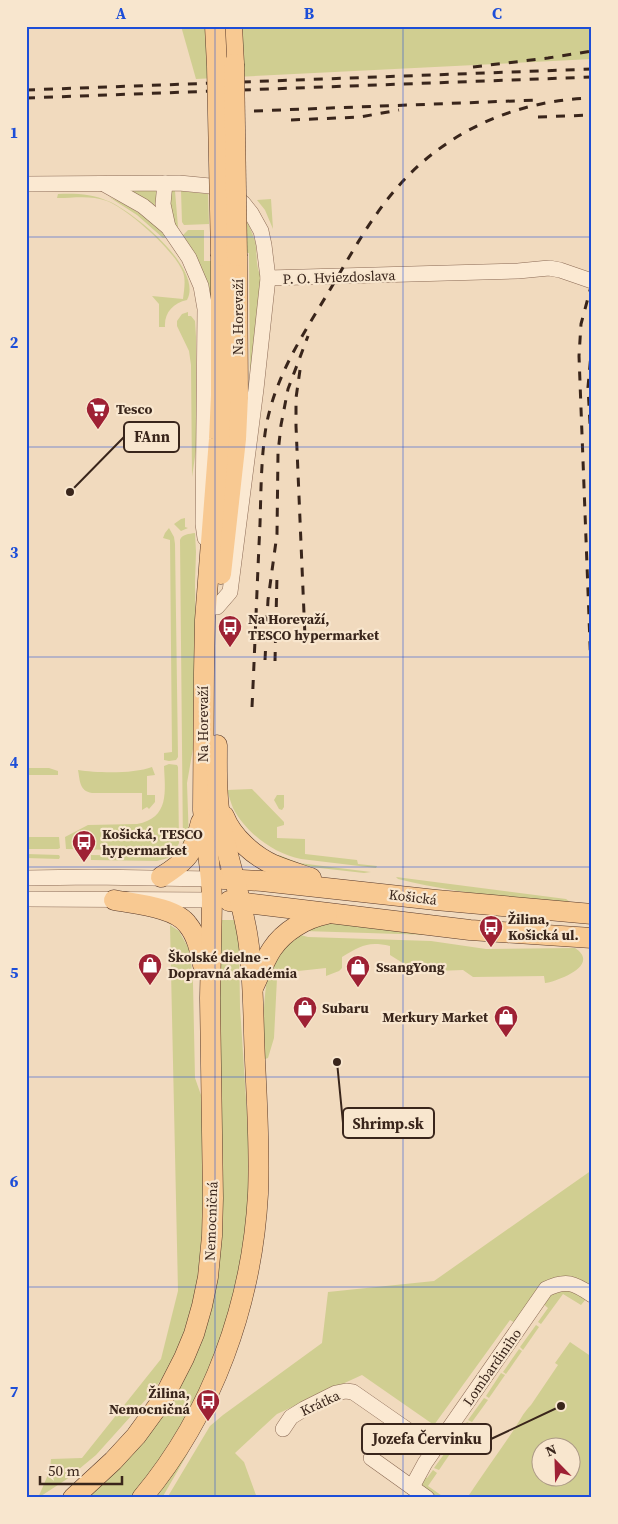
<svg xmlns="http://www.w3.org/2000/svg" width="618" height="1524" viewBox="0 0 618 1524" font-family="'Source Serif 4',serif">
<style>
.green{fill:#d0ce91;fill-rule:evenodd}
.lines{fill:none;stroke-linecap:round;stroke-linejoin:round}
.minor-casing{stroke:#8b6a55;stroke-width:16}
.major-casing{stroke:#58392a;stroke-width:21}
.minor{stroke:#fbe9d2;stroke-width:15}
.major{stroke:#f8c992;stroke-width:20}
.rail{stroke:#39251b;stroke-width:3;stroke-dasharray:9 9;stroke-linecap:butt}
.major-bridge-casing{stroke:#58392a;stroke-width:21;stroke-linecap:butt}
.major-bridge{stroke:#f8c992;stroke-width:20}
.grid{fill:none;stroke:#1d4ed8;stroke-width:1;stroke-opacity:0.55}
.labels{text-anchor:middle;stroke-width:4.5;stroke-linejoin:round;paint-order:stroke}
.street-label{font-size:14px;fill:#39251b;stroke:#f8e6ce}
.poi-label{font-size:14px;font-weight:bold;fill:#39251b;stroke:#f8e6ce;text-anchor:start}
.leader{fill:none;stroke:#39251b;stroke-width:2}
.callout-dot{fill:#39251b;stroke:#f8e6ce;stroke-width:2}
.callout{fill:#f8e6ce;stroke:#39251b;stroke-width:2}
.callout-label{font-size:15px;text-anchor:middle;font-weight:bold;fill:#39251b}
.neatline{fill:none;stroke:#1d4ed8;stroke-width:2}
.grid-label{font-size:16px;text-anchor:middle;font-weight:bold;fill:#1d4ed8}
</style>
<rect width="100%" height="100%" fill="#f1dabe"/>
<!-- green -->
<g class="green">
<polygon points="181,26 592,26 592,59 196,79"/>
<polygon points="130,190 156,190 158,191 158,199 155,205 152,206"/>
<polygon points="173,190 175,191 178,227 177,230 171,219 170,192"/>
<polygon points="181,191 208,194 209,224 184,225 182,222"/>
<path d="M58 194C74 193 93 194 108 201 133 211 204 269 187 300 173 303 164 313 165 327H159V304L152 296 183 299C184 290 186 281 183 272 174 250 129 210 107 201 91 195 74 198 57 198Z"/>
<path d="M109 197C132 207 150 219 168 237L163 238 137 215Z"/>
<polygon points="271,199 273,229 265,210 257,200"/>
<path d="M247 222C250 227 253 235 255 241 258 253 254 270 264 280L250 385 249 253H247Z"/>
<polygon points="188,230 204,230 204,261 212,261 214,371 210,304 182,236"/>
<polygon points="188,312 188,316 191,316 195,321 196,337 196,450 192,477 191,365 189,351 177,326 177,321 182,314"/>
<polygon points="185,518 185,527 188,528 181,531 174,524 181,519"/>
<polygon points="169,528 174,537 175,544 178,757 176,760 169,761 164,760 164,753 172,752 170,540 163,538 165,533"/>
<path d="M195 533 196 552 195 583 196 656 194 743 187 783 189 842 183 849 180 540C182 534 189 534 195 533Z"/>
<path d="M169 764 177 765 178 767 179 843C177 848 175 850 171 851L66 849 65 837 88 825 137 824C170 818 165 791 164 766Z"/>
<path d="M152 767 155 775 147 776V795H155V802L149 809 147 807 142 810V793H92C79 791 80 780 78 770 97 773 134 774 152 767Z"/>
<polygon points="26,768 49,768 58,771 58,775 26,775"/>
<path d="M252 789 284 822V825L277 827V838L305 839V854L357 860 358 864 377 866 376 868 301 859C274 854 246 833 233 808 231 803 229 796 227 790Z"/>
<polygon points="277,795 284,795 284,807 282,810 279,809 274,800"/>
<polygon points="26,837 59,837 60,848 58,849 26,849"/>
<polygon points="26,854 59,855 60,857 59,859 26,858"/>
<polygon points="91,855 157,856 170,855 168,858 157,861 91,860"/>
<polygon points="279,855 299,863 371,872 364,873 302,866 277,856"/>
<path d="M396 877 566 899 570 902 569 905C512 898 454 893 398 879Z"/>
<polygon points="222,920 234,920 239,941 240,1007 250,1161 250,1214 230,1318 197,1400 141,1487 132,1498 83,1498 200,1336 219,927"/>
<polygon points="333,922 431,935 304,931"/>
<polygon points="170,925 179,931 190,951 193,983 195,1078 201,1095 205,1153 206,1205 200,1282 175,1361 149,1396 96,1455 67,1479 38,1498 50,1470 51,1459 82,1458 161,1359 178,1291"/>
<path d="M297 934 308 937 431 941 486 949 575 948C601 965 558 981 545 983L544 976 473 977 463 970 412 972 406 965 390 955V946C367 941 361 946 342 957V968L339 971 326 976V968L289 972 277 978 274 1038 268 1058 265 1059C262 1041 263 979 272 963 279 953 289 943 297 934Z"/>
<polygon points="592,1170 592,1290 565,1279 517,1324 510,1320 434,1425 362,1375 277,1414 235,1453 244,1462 257,1498 167,1498 210,1426 223,1415 322,1343 328,1292 434,1281"/>
<polygon points="567,1287 586,1299 581,1305 563,1294 541,1324 538,1322 548,1308 541,1302 549,1294"/>
<polygon points="536,1325 539,1327 523,1350 520,1347"/>
<path d="M570 1342 592 1357V1498H467C482 1475 498 1453 513 1431 519 1422 523 1413 531 1405L558 1365 555 1363ZM540 1446H570V1476H540Z"/>
<polygon points="519,1349 522,1351 506,1374 503,1372"/>
<polygon points="501,1373 505,1375 489,1398 486,1396"/>
<polygon points="484,1398 488,1400 472,1422 468,1420"/>
<polygon points="467,1422 471,1424 455,1446 451,1444"/>
<polygon points="450,1446 454,1448 439,1470 434,1468"/>
<polygon points="188,1453 162,1498 153,1498"/>
<path d="M433 1470 437 1473 428 1486 445 1498C430 1498 424 1495 419 1480L422 1475 427 1478Z"/>
</g>
<g class="lines">
<!-- minor casing -->
<g class="minor-casing">
<g id="minor">
<polyline points="165,183 163,204 168,227"/>
<polyline points="26,184 179,183 210,186 233,195 243,203 251,213 261,231 264,245 268,278 256,389 230,592 217,607"/>
<polyline points="104,184 143,206 168,227 189,258 201,286 205,309 203,524 205,538"/>
<polyline points="268,278 518,271 549,268 560,270 592,281"/>
<polyline points="26,878 92,877 211,879"/>
<polyline points="26,899 212,900"/>
<polyline points="283,1429 291,1417 304,1409 336,1393 346,1391 353,1392 435,1449"/>
<polyline points="371,1458 427,1498"/>
<path d="M412 1487 425 1463 546 1289C566 1279 574 1283 592 1295"/>
</g>
</g>
<!-- major casing -->
<g class="major-casing">
<g id="major">
<polyline points="232,26 234,64"/>
<polyline points="221,574 236,439 238,396 237,256"/>
<path d="M224 816C232 837 254 856 274 865 286 870 299 874 311 878"/>
<path d="M161 877C188 860 193 854 201 822"/>
<polyline points="223,879 262,881 436,900 592,914"/>
<path d="M114 900C134 904 176 907 188 925 197 936 200 951 203 965"/>
<polyline points="229,901 470,930 592,938"/>
<path d="M253 988C259 976 264 961 272 949 284 931 306 918 327 914"/>
<polyline points="73,1498 113,1461 136,1436 163,1399 184,1358 194,1334 202,1306 208,1277 212,1236 213,1198 210,998 212,900 211,879 203,810 204,672 205,620 219,439 221,396 221,256"/>
<path d="M142 1498C213 1413 252 1304 258 1194 260 1150 257 1105 255 1060 253 1021 254 978 248 939 242 897 226 858 220 816 216 793 217 769 217 745"/>
</g>
</g>
<!-- minor -->
<use href="#minor" class="minor"/>
<!-- major -->
<use href="#major" class="major"/>
<!-- rail -->
<g class="rail">
<polyline points="473,67 548,58 592,51"/>
<polyline points="26,90 592,69"/>
<polyline points="26,98 592,77"/>
<polyline points="254,111 538,100"/>
<polyline points="538,117 592,115"/>
<polyline points="291,120 360,117 399,110"/>
<polyline points="592,283 581,324 579,356 592,696"/>
<polyline points="592,343 588,387 592,461"/>
<polyline points="300,370 296,398 296,426 305,637"/>
<polyline points="265,660 268,600 277,534 278,453 281,425 288,389 308,336"/>
<polyline points="275,661 277,576"/>
<path d="M252 707C255 646 257 585 260 524 261 492 261 458 266 427 275 377 302 336 328 293 349 258 369 220 396 189 445 131 517 100 592 98"/>
</g>
<!-- major-bridge casing -->
<g class="major-bridge-casing">
<g id="major-bridge">
<polyline points="215,26 217,66 221,256"/>
<polyline points="234,64 237,256"/>
</g>
</g>
<!-- major-bridge -->
<use href="#major-bridge" class="major-bridge"/>
</g>
<!-- grid -->
<path class="grid" d="M215 26V1498M403 26V1498M26 237H592M26 447H592M26 657H592M26 867H592M26 1077H592M26 1287H592"/>
<!-- icons -->
<defs>
<g id="supermarket-pin" transform="scale(1.25)"><path d="M0 17L-7.5 6A9.5 9.5 0 1 1 7.5 6Z" fill="#9e2134" stroke="#f8e6ce"/><path d="M-6-5.5h2.5l.6 2H6L4.5 2H-2.5L-4.4-4H-6ZM-1.5 3.2a1.3 1.3 0 1 0 .1 0ZM3 3.2a1.3 1.3 0 1 0 .1 0Z" fill="#fff"/></g>
<g id="bus-pin" transform="scale(1.25)"><path d="M0 17L-7.5 6A9.5 9.5 0 1 1 7.5 6Z" fill="#9e2134" stroke="#f8e6ce"/><path d="M-5-6H5V4H4V6H2V4H-2V6H-4V4H-5ZM-3.5-4V0h7V-4ZM-3.5 1.2v1.5H-2V1.2ZM2 1.2v1.5H3.5V1.2Z" fill="#fff"/></g>
<g id="shop-pin" transform="scale(1.25)"><path d="M0 17L-7.5 6A9.5 9.5 0 1 1 7.5 6Z" fill="#9e2134" stroke="#f8e6ce"/><path d="M-5-2.5h2.3a2.7 3.5 0 0 1 5.4 0H5L5.5 6h-11ZM-1.5-2.5h3a1.5 2.3 0 0 0-3 0Z" fill="#fff"/></g>
</defs>
<g fill-rule="evenodd">
<use href="#supermarket-pin" x="98" y="409"/>
<use href="#bus-pin" x="230" y="627"/>
<use href="#bus-pin" x="84" y="842"/>
<use href="#bus-pin" x="491" y="927"/>
<use href="#shop-pin" x="150" y="965"/>
<use href="#shop-pin" x="358" y="967"/>
<use href="#shop-pin" x="305" y="1008"/>
<use href="#shop-pin" x="506" y="1017"/>
<use href="#bus-pin" x="208" y="1401"/>
</g>
<g class="labels">
<!-- street labels -->
<g class="street-label">
<text transform="translate(339 277) rotate(-2)" y="5">P. O. Hviezdoslava</text>
<text transform="translate(238 317) rotate(-90)" y="5">Na Horevaží</text>
<text transform="translate(203 724) rotate(-90)" y="5">Na Horevaží</text>
<text transform="translate(413 897) rotate(7)" y="5">Košická</text>
<text transform="translate(211 1221) rotate(-88)" y="5">Nemocničná</text>
<text transform="translate(492 1367) rotate(-55)" y="5">Lombardiniho</text>
<text transform="translate(320 1403) rotate(-25)" y="5">Krátka</text>
</g>
<!-- poi labels -->
<g class="poi-label">
<text x="116" y="414">Tesco</text>
<text x="248" y="624">Na Horevaží,<tspan x="248" dy="16">TESCO hypermarket</tspan></text>
<text x="102" y="839">Košická, TESCO<tspan x="102" dy="16">hypermarket</tspan></text>
<text x="508" y="924">Žilina,<tspan x="508" dy="16">Košická ul.</tspan></text>
<text x="168" y="962">Školské dielne -<tspan x="168" dy="16">Dopravná akadémia</tspan></text>
<text x="376" y="972">SsangYong</text>
<text x="322" y="1013">Subaru</text>
<text x="488" y="1022" text-anchor="end">Merkury Market</text>
<text x="190" y="1398" text-anchor="end">Žilina,<tspan x="190" dy="16">Nemocničná</tspan></text>
</g>
</g>
<!-- callouts -->
<path class="leader" d="M70 492L124 437M337 1062L343 1123M561 1406L491 1439"/>
<g class="callout-dot">
<circle cx="70" cy="492" r="5"/>
<circle cx="337" cy="1062" r="5"/>
<circle cx="561" cy="1406" r="5"/>
</g>
<g class="callout">
<rect x="124" y="422" width="55" height="30" rx="5"/>
<rect x="343" y="1108" width="91" height="30" rx="5"/>
<rect x="362" y="1424" width="129" height="30" rx="5"/>
</g>
<g class="callout-label">
<text x="152" y="442">FAnn</text>
<text x="388" y="1129">Shrimp.sk</text>
<text x="427" y="1444">Jozefa Červinku</text>
</g>
<!-- border -->
<rect width="618" height="1524" fill="none" stroke="#f8e6ce" stroke-width="55"/>
<!-- north arrow -->
<g transform="translate(556 1462) rotate(337)"><circle r="24" fill="#f8e6ce" stroke="#ac9986"/>
<path d="M0-4L9 19L0 12L-9 19Z" fill="#9e2134"/>
<text y="-8" font-size="14" font-weight="bold" text-anchor="middle" fill="#39251b">N</text>
</g>
<!-- scale -->
<path d="M40 1476v8h82v-8" fill="none" stroke="#39251b" stroke-width="2.5"/>
<text x="48" y="1476" font-size="15" fill="#39251b" stroke="#f8e6ce" stroke-width="4" paint-order="stroke">50 m</text>
<rect x="28" y="28" width="562" height="1468" class="neatline"/>
<g class="grid-label">
<text x="121" y="19">A</text>
<text x="309" y="19">B</text>
<text x="497" y="19">C</text>
<text x="14" y="138">1</text>
<text x="14" y="348">2</text>
<text x="14" y="558">3</text>
<text x="14" y="768">4</text>
<text x="14" y="978">5</text>
<text x="14" y="1187">6</text>
<text x="14" y="1397">7</text>
</g>
</svg>
